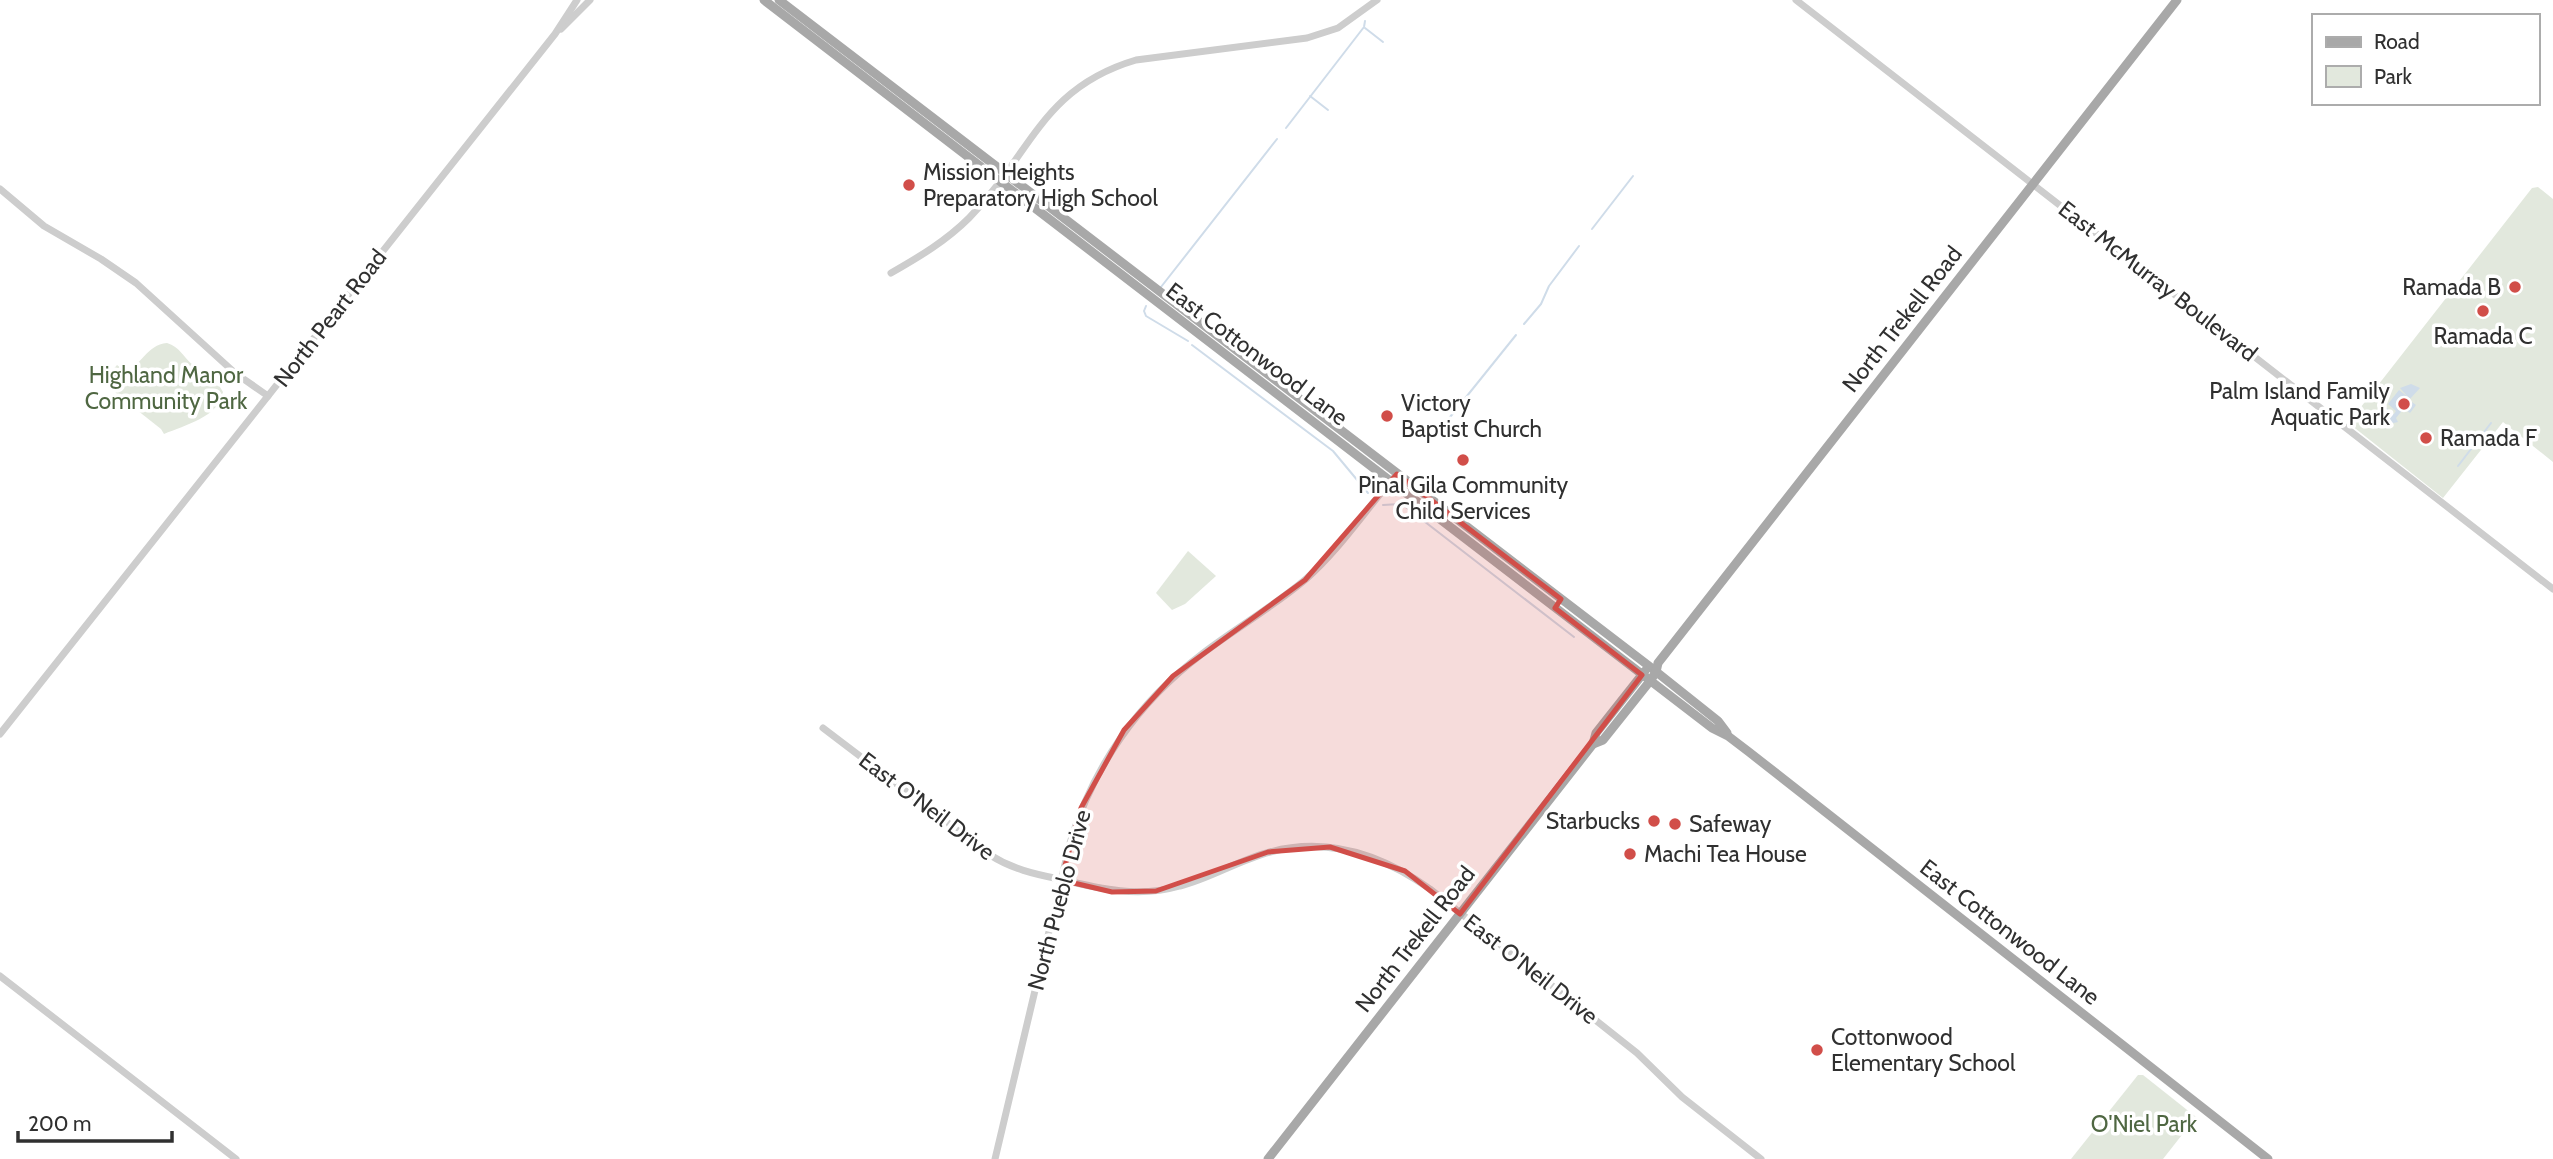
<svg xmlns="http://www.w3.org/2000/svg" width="2553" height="1159" viewBox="0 0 2553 1159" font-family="Cabin,sans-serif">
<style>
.green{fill:#e2e8dd}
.water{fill:#cfdce9}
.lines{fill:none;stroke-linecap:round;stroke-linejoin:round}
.stream{stroke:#cfdce9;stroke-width:2}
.minor{stroke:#cdcdcd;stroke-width:7}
.major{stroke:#a8a8a8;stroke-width:9}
.marked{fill:#d14e49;fill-opacity:0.2;stroke:#d14e49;stroke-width:5;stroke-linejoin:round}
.poi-dot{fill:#d14e49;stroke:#fff;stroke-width:2.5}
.labels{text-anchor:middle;stroke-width:7;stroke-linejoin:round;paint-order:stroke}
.poi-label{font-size:23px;fill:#303030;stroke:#fff;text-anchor:start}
.street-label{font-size:23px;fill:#303030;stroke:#fff}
.park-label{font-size:23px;fill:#4f6742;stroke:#fff}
</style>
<rect width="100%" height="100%" fill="#fff"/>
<!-- green -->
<g class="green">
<polygon points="2538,187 2553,199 2553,462 2503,422 2443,498 2351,425 2350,421 2532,188"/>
<path d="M167 343C180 347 183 357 193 365 205 374 216 378 223 392 219 417 185 425 164 434L161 429 118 395 104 380 117 365 125 371C143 365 146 345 167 343Z"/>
<polygon points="1188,551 1216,576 1185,604 1172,610 1156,593"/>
<polygon points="2138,1075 2143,1075 2196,1117 2163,1159 2071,1159"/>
</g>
<!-- water -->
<polygon class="water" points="2411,384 2420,388 2409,400 2416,405 2410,413 2404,408 2396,418 2398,422 2389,424 2382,421 2378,412 2381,404 2388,409 2388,414 2394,414 2396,411 2388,404 2399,390 2408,397 2400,388"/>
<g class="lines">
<!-- stream -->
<g class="stream">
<polyline points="1365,28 1383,42"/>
<polyline points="1310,96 1328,110"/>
<polyline points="1286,128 1364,27 1365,21"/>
<polyline points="1592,229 1633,176"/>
<polyline points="1161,287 1277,139"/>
<polyline points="1146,306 1144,311 1146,316 1188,341"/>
<polyline points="1524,324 1541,304 1549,286 1579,246"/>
<polyline points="1192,345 1333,451 1368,493"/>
<polyline points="1434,437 1516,335"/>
<polyline points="2458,466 2491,423"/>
<polyline points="1383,505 1400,504 1407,508 1574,637"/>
</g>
<!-- minor -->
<g class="minor">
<polyline points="1796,0 2553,589"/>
<polyline points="561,29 590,0"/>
<polyline points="0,189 44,226 101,259 136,283 235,373 268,396"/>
<path d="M891 273C919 257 946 241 969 218 1031 155 1041 88 1136 60L1307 38 1338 28 1377 0"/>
<path d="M823 728 990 855C1012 869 1034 874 1059 879 1101 889 1138 898 1180 886 1211 878 1239 860 1270 852 1329 836 1382 855 1430 889L1637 1053 1682 1097 1761 1159"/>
<polyline points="0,734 555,34 577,0"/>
<polyline points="0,976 236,1159"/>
<path d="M995 1159 1070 843C1093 767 1138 702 1202 654 1236 628 1273 607 1306 579 1341 548 1366 509 1397 474"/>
</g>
<!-- major -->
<g class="major">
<polyline points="764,0 1712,728 1728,736 1749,752 2268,1159"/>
<polyline points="779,0 1649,666 1718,721 1727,733"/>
<polyline points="1593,744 1603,740 1650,681 1656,672 1658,663 2177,0"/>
<polyline points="1268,1159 1593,744 1596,733 1645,671"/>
</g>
</g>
<!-- marked area -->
<path class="marked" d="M1397 474 1561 599 1555 608 1642 675 1460 914 1405 871 1330 847 1268 852 1156 891 1112 892 1061 880 1081 808 1124 730 1173 676 1305 580Z"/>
<!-- markers -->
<g class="poi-dot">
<circle cx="909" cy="185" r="7"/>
<circle cx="2515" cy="287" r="7"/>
<circle cx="2483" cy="311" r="7"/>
<circle cx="2404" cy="404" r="7"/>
<circle cx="1387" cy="416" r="7"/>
<circle cx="2426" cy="438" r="7"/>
<circle cx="1463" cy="460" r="7"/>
<circle cx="1654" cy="821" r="7"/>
<circle cx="1675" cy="824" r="7"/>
<circle cx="1630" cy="854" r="7"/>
<circle cx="1817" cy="1050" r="7"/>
</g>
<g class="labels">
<!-- poi labels -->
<g class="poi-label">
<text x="923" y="180">Mission Heights<tspan x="923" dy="26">Preparatory High School</tspan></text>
<text x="2501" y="295" text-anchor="end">Ramada B</text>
<text x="2483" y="344" text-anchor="middle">Ramada C</text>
<text x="2390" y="399" text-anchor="end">Palm Island Family<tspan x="2390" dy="26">Aquatic Park</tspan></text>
<text x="1401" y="411">Victory<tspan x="1401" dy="26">Baptist Church</tspan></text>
<text x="2440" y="446">Ramada F</text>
<text x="1463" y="493" text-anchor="middle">Pinal Gila Community<tspan x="1463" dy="26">Child Services</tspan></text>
<text x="1640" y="829" text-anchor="end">Starbucks</text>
<text x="1689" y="832">Safeway</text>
<text x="1644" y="862">Machi Tea House</text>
<text x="1831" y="1045">Cottonwood<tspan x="1831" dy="26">Elementary School</tspan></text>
</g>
<!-- street labels -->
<g class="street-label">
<text transform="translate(2158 281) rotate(38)" y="8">East McMurray Boulevard</text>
<text transform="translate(330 318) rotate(-52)" y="8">North Peart Road</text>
<text transform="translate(1902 319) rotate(-52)" y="8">North Trekell Road</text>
<text transform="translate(1257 354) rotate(37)" y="8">East Cottonwood Lane</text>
<text transform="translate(927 806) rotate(37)" y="8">East O'Neil Drive</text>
<text transform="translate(1059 900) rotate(-75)" y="8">North Pueblo Drive</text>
<text transform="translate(2010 932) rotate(38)" y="8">East Cottonwood Lane</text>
<text transform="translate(1415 939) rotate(-52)" y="8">North Trekell Road</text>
<text transform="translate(1531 969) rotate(38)" y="8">East O'Neil Drive</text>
</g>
<!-- park labels -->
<g class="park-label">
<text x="166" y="383">Highland Manor<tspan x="166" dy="26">Community Park</tspan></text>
<text x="2144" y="1132">O'Niel Park</text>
</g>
</g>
<!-- legend -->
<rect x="2312" y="14" width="228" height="91" fill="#ffffff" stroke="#acacac" stroke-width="2"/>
<rect x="2326" y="37" width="35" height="10" fill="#a8a8a8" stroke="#acacac" stroke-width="2"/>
<text x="2374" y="49" font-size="21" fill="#303030">Road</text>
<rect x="2326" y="66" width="35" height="21" fill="#e2e8dd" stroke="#acacac" stroke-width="2"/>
<text x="2374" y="84" font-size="21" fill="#303030">Park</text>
<!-- scale -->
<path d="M18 1131v10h154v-10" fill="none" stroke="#303030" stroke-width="3.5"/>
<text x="28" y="1131" font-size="21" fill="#303030" stroke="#ffffff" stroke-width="5" paint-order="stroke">200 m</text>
</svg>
